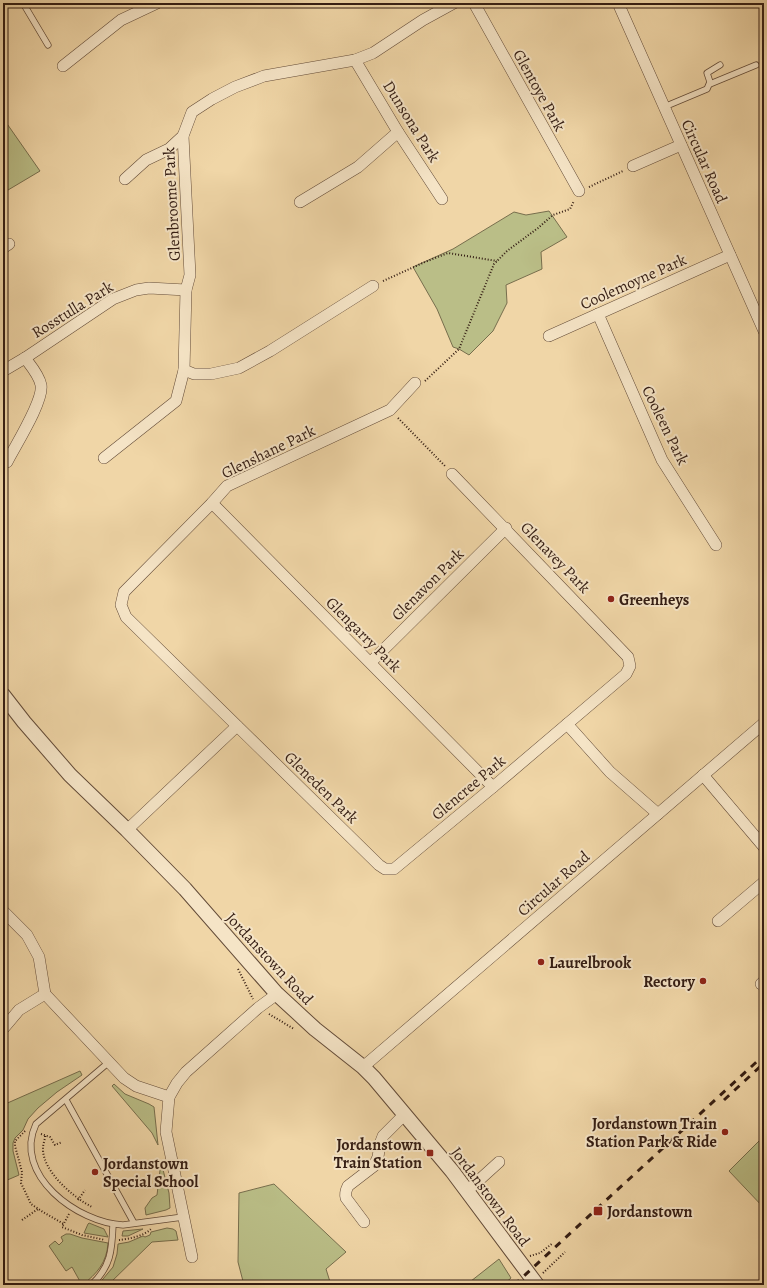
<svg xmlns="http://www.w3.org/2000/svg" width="767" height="1288" viewBox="0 0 767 1288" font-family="Alegreya,serif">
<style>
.green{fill:#babe87;stroke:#776e4d}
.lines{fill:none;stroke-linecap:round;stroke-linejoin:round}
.service-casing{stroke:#634b38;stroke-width:7}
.minor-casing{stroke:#634b38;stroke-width:12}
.tertiary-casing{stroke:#634b38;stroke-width:16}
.path{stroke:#341d13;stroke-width:2;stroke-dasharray:1 2;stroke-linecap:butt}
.service{stroke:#f5e4c6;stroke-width:5.5}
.minor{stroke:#f5e4c6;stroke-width:11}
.tertiary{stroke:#f5e4c6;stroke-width:14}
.rail{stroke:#341d13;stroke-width:3;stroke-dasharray:7 7;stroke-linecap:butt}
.poi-dot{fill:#8f2418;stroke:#f5e4c6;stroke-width:1.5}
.labels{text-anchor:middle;stroke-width:4;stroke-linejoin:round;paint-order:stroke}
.street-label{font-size:16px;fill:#341d13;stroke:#f5e4c6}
.poi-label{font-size:16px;font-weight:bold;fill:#341d13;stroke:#f5e4c6;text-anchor:start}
</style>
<rect width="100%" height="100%" fill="#f0d6a7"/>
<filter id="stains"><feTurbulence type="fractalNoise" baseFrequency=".005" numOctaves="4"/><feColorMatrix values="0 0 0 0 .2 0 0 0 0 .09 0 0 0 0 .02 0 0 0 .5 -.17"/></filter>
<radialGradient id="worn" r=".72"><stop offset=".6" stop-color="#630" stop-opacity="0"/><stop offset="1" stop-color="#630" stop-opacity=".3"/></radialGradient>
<!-- green -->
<g class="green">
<polygon points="3,118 40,171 3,193"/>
<polygon points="549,211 567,237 541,252 542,269 506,285 507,303 493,331 469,355 459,349 453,347 437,309 413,267 453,249 514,212 526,215"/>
<polygon points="80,1071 82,1075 57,1092 38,1108 28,1119 23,1130 15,1138 13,1143 13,1151 19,1175 5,1181 3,1175 3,1105"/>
<polygon points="114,1084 125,1094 149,1104 154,1107 158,1145 152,1133 112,1086"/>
<polygon points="764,1136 764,1208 729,1171"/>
<polygon points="161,1162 169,1193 170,1208 166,1210 146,1215 145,1208 152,1198 157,1195"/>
<polygon points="274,1184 346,1252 326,1269 331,1285 244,1285 238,1262 239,1193"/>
<polygon points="89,1223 104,1229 108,1237 84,1233 88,1224"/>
<polygon points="167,1228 173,1229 176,1231 178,1240 152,1242 108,1285 98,1285 113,1267 117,1254 118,1244 129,1242 143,1236 145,1237 150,1235 151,1232"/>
<polygon points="143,1229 128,1236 122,1236 123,1231"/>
<path d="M66 1234H70L82 1238 108 1243C107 1262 97 1274 82 1285L72 1267 66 1271 49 1246 55 1241 59 1245 63 1241 61 1237Z"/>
<polygon points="499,1259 511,1278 503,1285 466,1285"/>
</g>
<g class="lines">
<!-- service casing -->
<g class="service-casing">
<g id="service">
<polyline points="23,3 48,45"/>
<polyline points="710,84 756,65"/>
<polyline points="664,107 707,89 710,82 707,73 720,65"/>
<path d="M109 1062 36 1124C12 1175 78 1223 123 1225L183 1217"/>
<polyline points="66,1100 134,1223"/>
<path d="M91 1285C111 1267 112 1250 113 1225"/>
</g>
</g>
<!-- minor casing -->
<g class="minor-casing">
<g id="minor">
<polyline points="474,3 579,191"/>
<polyline points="618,3 764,331"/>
<polyline points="355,60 398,132 442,199"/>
<polyline points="63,66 121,20 157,3"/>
<polyline points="633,166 681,145"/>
<polyline points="125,179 146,160 169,149 183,136"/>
<polyline points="300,202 358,167 398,132"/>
<polyline points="3,248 9,244"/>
<polyline points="373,286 270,351 239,368 211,374 194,374 184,370 186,290 190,275 183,136 192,112 212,99 235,87 264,76 355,60 373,53 423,20 454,3"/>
<polyline points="598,314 662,460 716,545"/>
<polyline points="549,336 730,255"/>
<polyline points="3,371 25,358 113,299 136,290 149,288 186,290"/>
<polyline points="415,383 390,410 227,486 212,503 124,592 121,605 126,617 379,865 385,869 394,869 493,787 626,674 630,666 628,657 452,474"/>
<polyline points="104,458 176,401 184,370"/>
<path d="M7 462C15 446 44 401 41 385 39 375 31 366 25 358"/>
<polyline points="212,503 493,787"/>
<polyline points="371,662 506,528"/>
<polyline points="567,724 610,772 658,814"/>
<polyline points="703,775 764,847"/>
<polyline points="127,830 237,726"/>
<polyline points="3,911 27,935 39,957 45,994 124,1078 136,1086 169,1097"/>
<polyline points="718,921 764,882"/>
<polyline points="761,984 764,981"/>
<polyline points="3,1029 19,1010 45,994"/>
<polyline points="363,1067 764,723"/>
<polyline points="467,1191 499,1162"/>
<path d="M364 1222 346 1198C345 1194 346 1190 348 1186L374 1166 378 1157 380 1144 383 1136 405 1114"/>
<polyline points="192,1257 166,1132 169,1097 177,1083 186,1072 258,1008 277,994"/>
</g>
</g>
<!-- tertiary casing -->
<g class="tertiary-casing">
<polyline id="tertiary" points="3,695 24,722 70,775 127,830 185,889 277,994 315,1029 363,1067 374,1078 452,1171 537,1285"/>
</g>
<!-- path -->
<g class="path">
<polyline points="589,187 623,171"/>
<polyline points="383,281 425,262 448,253 497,261"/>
<polyline points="425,381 459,349 494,264 507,251 538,228 553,215 570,209 574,201"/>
<polyline points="398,418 445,466"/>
<polyline points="238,969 253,999"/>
<polyline points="269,1014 294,1029"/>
<polyline points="25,1131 15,1141 15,1146 22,1172 21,1183 31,1204 43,1212 64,1224"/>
<polyline points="41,1134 50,1137 55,1145 62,1142"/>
<path d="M45 1136C45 1140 43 1144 43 1148 42 1171 74 1198 92 1207"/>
<polyline points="78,1200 85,1190"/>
<polyline points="69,1214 62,1227 82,1235 105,1240"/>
<polyline points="22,1220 38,1209"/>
<path d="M119 1240C129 1239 144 1236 151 1229"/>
<polyline points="530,1256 540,1253 553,1243"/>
<polyline points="543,1273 565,1252"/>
</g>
<!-- service -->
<use href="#service" class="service"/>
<!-- minor -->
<use href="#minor" class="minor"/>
<!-- tertiary -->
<use href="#tertiary" class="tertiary"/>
<!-- rail -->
<g class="rail">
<polyline points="724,1100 764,1063"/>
<polyline points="514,1285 764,1055"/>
</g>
</g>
<!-- markers -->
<g class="poi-dot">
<circle cx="611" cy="599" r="4"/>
<circle cx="541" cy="962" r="4"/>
<circle cx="703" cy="981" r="4"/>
<circle cx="725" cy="1132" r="4"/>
<rect x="426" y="1149" width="8" height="8" rx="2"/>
<circle cx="95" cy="1172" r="4"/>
<rect x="593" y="1206" width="10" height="10" rx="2"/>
</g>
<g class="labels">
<!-- street labels -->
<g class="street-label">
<text transform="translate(540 90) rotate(61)" y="6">Glentoye Park</text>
<text transform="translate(412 121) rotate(58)" y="6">Dunsona Park</text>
<text transform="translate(705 161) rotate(66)" y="6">Circular Road</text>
<text transform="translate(171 204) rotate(-93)" y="6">Glenbroome Park</text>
<text transform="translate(633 281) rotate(-24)" y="6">Coolemoyne Park</text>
<text transform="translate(72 309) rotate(-32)" y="6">Rosstulla Park</text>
<text transform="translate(666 425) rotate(64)" y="6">Cooleen Park</text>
<text transform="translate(268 451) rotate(-26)" y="6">Glenshane Park</text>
<text transform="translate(556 557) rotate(46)" y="6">Glenavey Park</text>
<text transform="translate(427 584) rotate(-45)" y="6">Glenavon Park</text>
<text transform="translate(364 634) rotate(45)" y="6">Glengarry Park</text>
<text transform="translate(322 787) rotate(44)" y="6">Gleneden Park</text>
<text transform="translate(468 787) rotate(-40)" y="6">Glencree Park</text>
<text transform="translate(553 883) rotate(-41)" y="6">Circular Road</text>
<text transform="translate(270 958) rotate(47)" y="6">Jordanstown Road</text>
<text transform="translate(491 1196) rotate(53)" y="6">Jordanstown Road</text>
</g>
<!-- poi labels -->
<g class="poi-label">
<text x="619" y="605">Greenheys</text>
<text x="549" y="968">Laurelbrook</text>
<text x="695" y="987" text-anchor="end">Rectory</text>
<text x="717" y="1129" text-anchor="end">Jordanstown Train<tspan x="717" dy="18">Station Park &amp; Ride</tspan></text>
<text x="422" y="1150" text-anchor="end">Jordanstown<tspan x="422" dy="18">Train Station</tspan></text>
<text x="103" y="1169">Jordanstown<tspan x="103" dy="18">Special School</tspan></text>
<text x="607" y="1217">Jordanstown</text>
</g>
</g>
<!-- margin -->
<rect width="767" height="1288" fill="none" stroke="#f0d6a7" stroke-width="16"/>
<rect x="4" y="4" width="759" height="1280" fill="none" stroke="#341d13" stroke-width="2"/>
<rect x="8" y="8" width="751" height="1272" fill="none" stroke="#341d13"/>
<rect width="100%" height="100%" filter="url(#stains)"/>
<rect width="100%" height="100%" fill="url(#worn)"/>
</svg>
